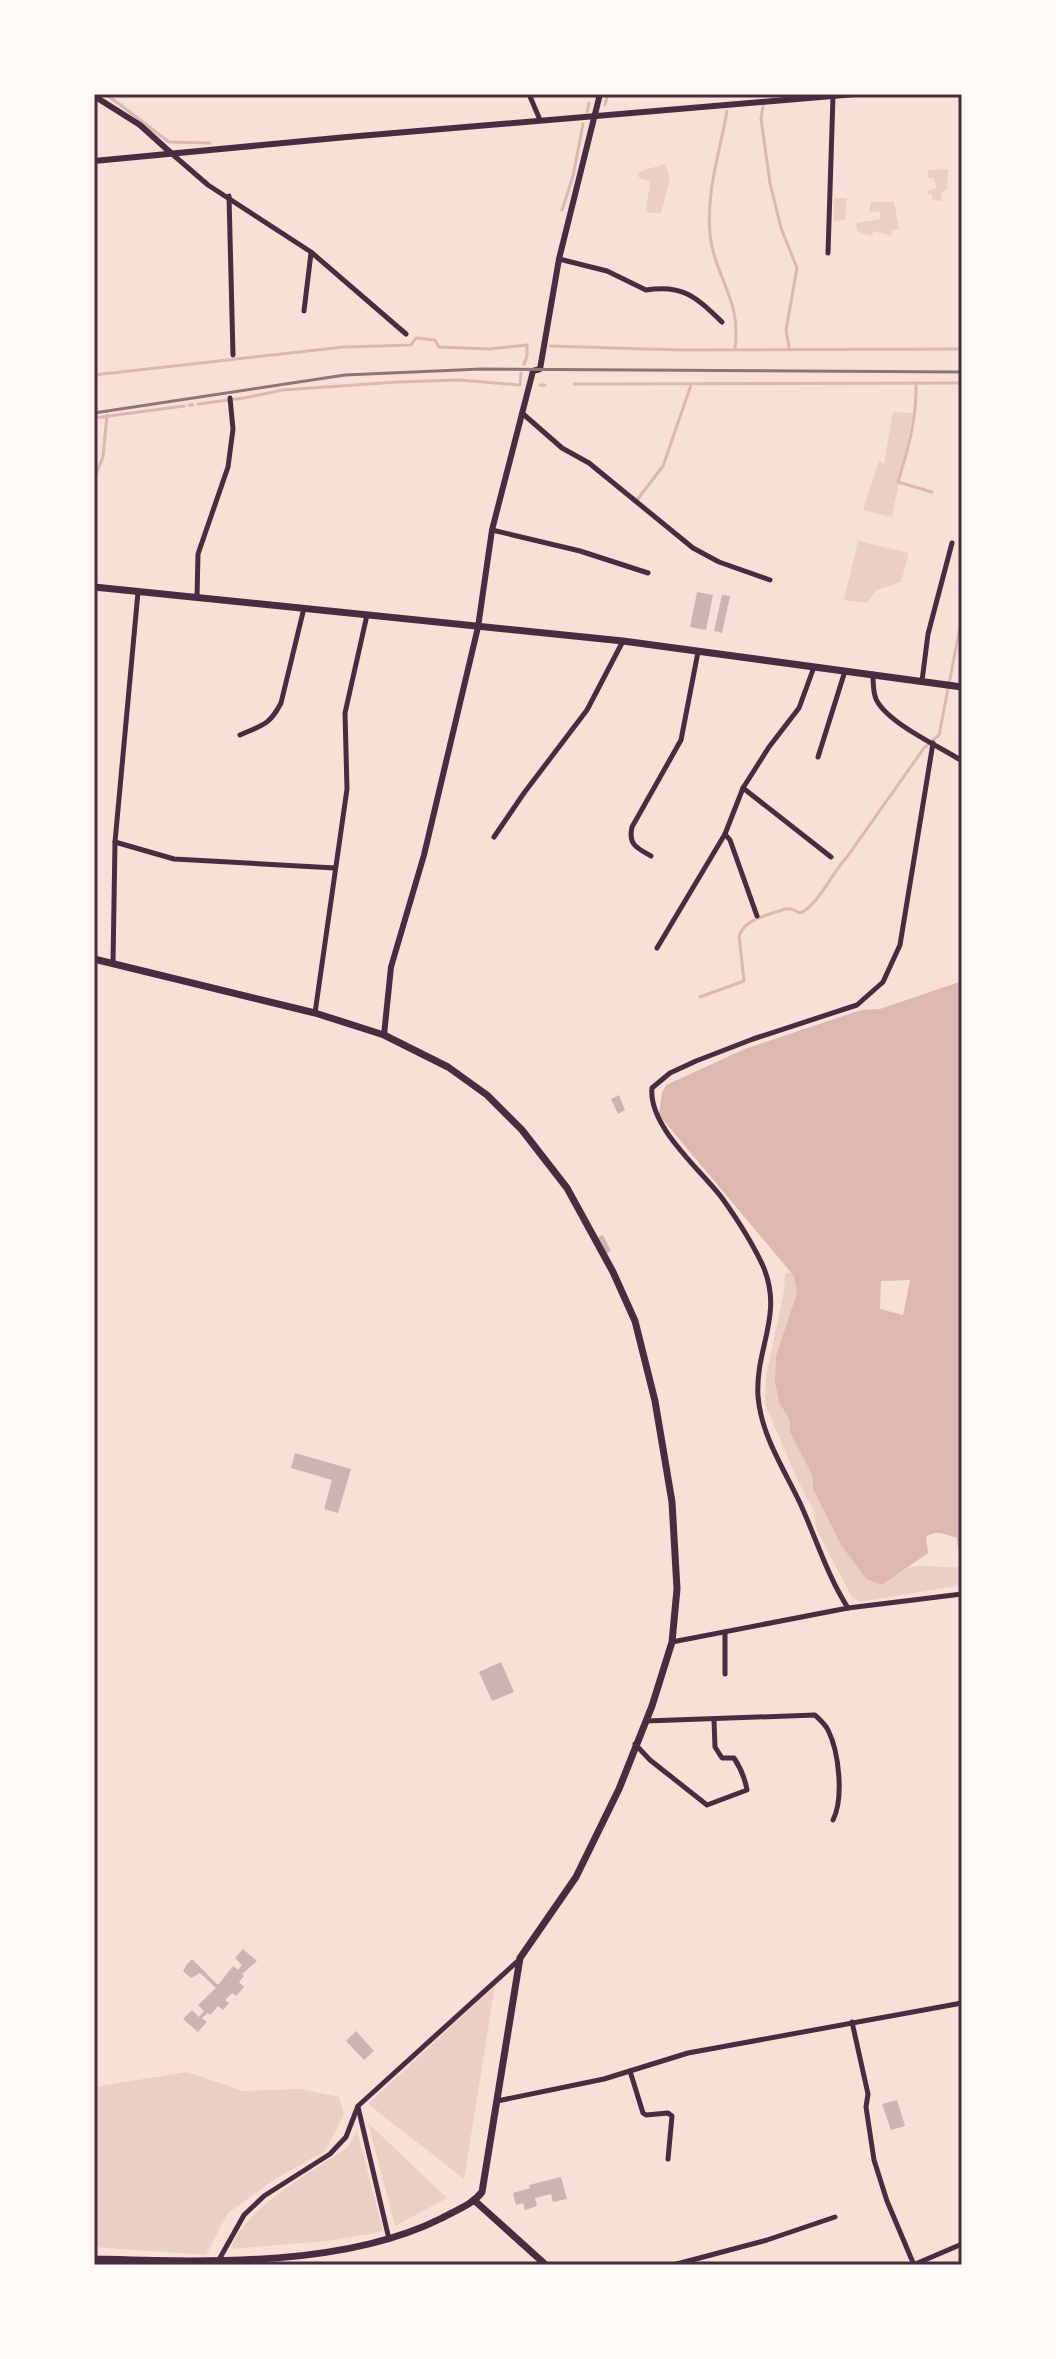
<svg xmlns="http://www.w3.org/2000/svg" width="1056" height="2359" viewBox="0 0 1056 2359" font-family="'Alegreya Sans',sans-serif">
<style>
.green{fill:#ebcfc5}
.water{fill:#dcb8b0;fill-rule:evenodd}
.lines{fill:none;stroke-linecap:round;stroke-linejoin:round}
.stream{stroke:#dcb8b0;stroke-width:3}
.building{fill:#ccb4b1}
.minor{stroke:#4a2c40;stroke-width:5}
.tertiary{stroke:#4a2c40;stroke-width:6}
.secondary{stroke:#4a2c40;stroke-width:7}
.primary{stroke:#4a2c40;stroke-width:7}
.rail{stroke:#8f747c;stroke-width:3}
.neatline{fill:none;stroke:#4a2c40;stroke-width:3}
</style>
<rect width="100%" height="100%" fill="#f7e1d7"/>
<!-- green -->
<g class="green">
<polygon points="665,164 670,178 661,214 646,212 650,181 639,178 638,172"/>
<polygon points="948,169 947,190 941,192 942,201 932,200 932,195 928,194 927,191 936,188 934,178 928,178 928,170"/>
<polygon points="834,198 847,198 845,220 834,222"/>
<polygon points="871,202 894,202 899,229 892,230 891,236 875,231 870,236 857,231 856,223 880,219 880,212 869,212"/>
<polygon points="893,412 913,413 892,517 863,510 879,461 884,464"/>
<polygon points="858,541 909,553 901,582 877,590 866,603 844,600"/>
<path d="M803 1272 809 1288 776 1356 775 1382 779 1402 790 1421V1432L812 1475 813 1489 841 1545 866 1579 882 1585C889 1580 896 1574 903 1570 919 1562 944 1569 962 1567V1585L860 1602 852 1597 817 1531 813 1510 797 1479 765 1404 766 1376 784 1291 785 1273Z"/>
<polygon points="495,1986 464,2179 368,2104"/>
<polygon points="187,2072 243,2091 300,2089 339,2097 344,2115 325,2151 277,2178 228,2213 206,2255 94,2247 94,2087"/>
<polygon points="368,2123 447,2198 395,2226"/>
<path d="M357 2131 383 2230 376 2233 326 2241 231 2249C240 2211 315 2170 348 2147Z"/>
</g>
<!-- water -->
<path class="water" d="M962 981V1538C947 1538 940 1527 926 1537L928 1553 882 1585 866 1579 841 1545 813 1489 812 1475 790 1432V1421L779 1402 775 1382 776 1356 797 1293 794 1276 659 1115 662 1093 666 1085 745 1049 861 1010 880 1009ZM910 1280 903 1315 880 1309 881 1281Z"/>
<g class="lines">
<!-- stream -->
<g class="stream">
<polyline points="106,94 169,142 210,143"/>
<polyline points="731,94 731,95"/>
<polyline points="605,105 607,97"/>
<polyline points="763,106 761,119 770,183 781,228 797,268 786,330 789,347"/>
<path d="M727 111C720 152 706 191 710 234 714 276 742 300 735 348"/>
<polyline points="587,112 589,103"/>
<polyline points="562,210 573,176 583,124"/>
<polyline points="550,346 679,350 962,349"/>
<polyline points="94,375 344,347 411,345 416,338 435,340 439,347 489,349 527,345 527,356 524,364"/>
<path d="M916 383C917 418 908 449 898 482L932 492"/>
<polyline points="574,384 962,383"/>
<polyline points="540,385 545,385"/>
<polyline points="198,404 244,398 283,390 397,382 459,380 520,385 521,373"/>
<polyline points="189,405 193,405"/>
<polyline points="94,418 184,406"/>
<polyline points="94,479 103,457 107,415"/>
<polyline points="637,500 663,466 691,385"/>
<path d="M700 997 744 981 739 936C745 918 769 915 785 909H792L800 913C817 907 833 871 847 857L924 748 939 735 962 617"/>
<polyline points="958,1538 962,1560"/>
</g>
</g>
<!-- building -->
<g class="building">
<polygon points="697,592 713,595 706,630 690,627"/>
<polygon points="722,595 730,596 722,633 714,631"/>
<polygon points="619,1095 625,1110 618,1114 611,1099"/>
<polygon points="603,1235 611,1251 606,1254 598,1237"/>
<polygon points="295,1453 351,1469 338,1513 324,1509 332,1480 291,1468"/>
<polygon points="501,1662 514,1692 492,1701 479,1672"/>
<polygon points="243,1949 257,1961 242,1974 244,1976 239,1982 244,1987 236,1996 232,1993 225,2000 229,2003 223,2010 218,2006 210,2015 208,2013 202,2018 207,2022 198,2032 183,2019 192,2010 199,2017 204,2011 198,2005 216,1988 200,1973 191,1978 183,1971 187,1964 192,1959 218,1985 233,1966 238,1970 242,1965 235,1958"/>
<polygon points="356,2031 374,2051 364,2060 346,2041"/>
<polygon points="897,2100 905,2126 891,2130 882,2104"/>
<polygon points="561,2177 567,2199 553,2202 551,2194 535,2198 537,2206 525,2210 523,2203 516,2205 513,2193 530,2188 529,2185"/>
</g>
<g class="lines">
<!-- minor -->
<g class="minor">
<polyline points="529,94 540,120"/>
<polyline points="171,153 208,185 311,252 406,334"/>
<polyline points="229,196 233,355"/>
<polyline points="828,253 833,96"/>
<path d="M559 259 607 271 646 290C683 284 696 297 722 322"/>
<polyline points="304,311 311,253"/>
<polyline points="522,413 562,448 589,463 693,548 719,562 770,580"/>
<polyline points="492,530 580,551 648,573"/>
<polyline points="197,597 198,554 228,467 233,429 230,398"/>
<path d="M873 674C873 682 873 692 876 699 887 723 939 746 962 761"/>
<polyline points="922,681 928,634 952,543"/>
<path d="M240 735C262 725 269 726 281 703L304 608"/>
<polyline points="818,757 845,671"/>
<polyline points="743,788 831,857"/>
<polyline points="725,834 730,840 757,916"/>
<polyline points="494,837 524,793 587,710 623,641"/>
<polyline points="115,842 174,859 335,868"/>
<path d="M651 856C637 848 628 845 632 827L681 740 698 652"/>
<polyline points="657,948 725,834 743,788 769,747 799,708 814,667"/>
<polyline points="113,963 115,842 138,592"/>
<polyline points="315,1013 347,789 345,713 367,615"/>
<path d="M848 1608C827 1575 816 1538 800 1503 784 1469 761 1435 758 1396 755 1348 784 1315 763 1266 752 1242 737 1219 722 1198 700 1169 648 1126 652 1088L670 1073 696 1061 753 1039 857 1005 883 982 900 945 933 743"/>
<polyline points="672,1642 848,1608 962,1594"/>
<polyline points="725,1674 725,1632"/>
<path d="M646 1721 815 1715C819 1719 825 1724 828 1730 839 1752 844 1798 833 1820"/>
<path d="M635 1744 650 1760 707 1805 747 1790C745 1779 740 1767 734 1758H722L715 1747 714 1720"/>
<polyline points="852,2022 868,2094 866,2107 874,2160 887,2201 914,2265"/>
<polyline points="630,2071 643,2113 646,2115 668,2113 672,2116 668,2159"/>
<polyline points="497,2101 604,2079 688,2053 962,2003"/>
<polyline points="358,2107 389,2239"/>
<polyline points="216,2265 244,2215 264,2196 330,2154 346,2137 358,2106 520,1959"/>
<polyline points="673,2265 767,2240 835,2217"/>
<polyline points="913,2265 962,2244"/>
</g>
<!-- tertiary -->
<g class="tertiary">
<polyline points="94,96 140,125 171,153"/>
<polyline points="94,161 347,137 856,94"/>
<polyline points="384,1035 391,967 424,855 478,627 492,530 533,371 540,369 559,259 600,94"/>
</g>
<!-- secondary -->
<g class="secondary">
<path d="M94 959 315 1013 384 1035 448 1067 487 1095 522 1130 567 1188 613 1272 635 1321 655 1401 672 1502 677 1589 672 1642 652 1706 619 1789 576 1877 520 1958 482 2192C472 2205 456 2210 442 2218 343 2268 202 2262 94 2259"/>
<polyline points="475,2201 546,2265"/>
</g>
<!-- primary -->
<polyline class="primary" points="94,587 623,641 962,687"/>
<!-- rail -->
<polyline class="rail" points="94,413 345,375 481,369 962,372"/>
</g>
<!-- border -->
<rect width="1056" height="2359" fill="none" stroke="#fffaf5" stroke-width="192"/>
<rect x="96" y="96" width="864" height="2167" class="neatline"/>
</svg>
